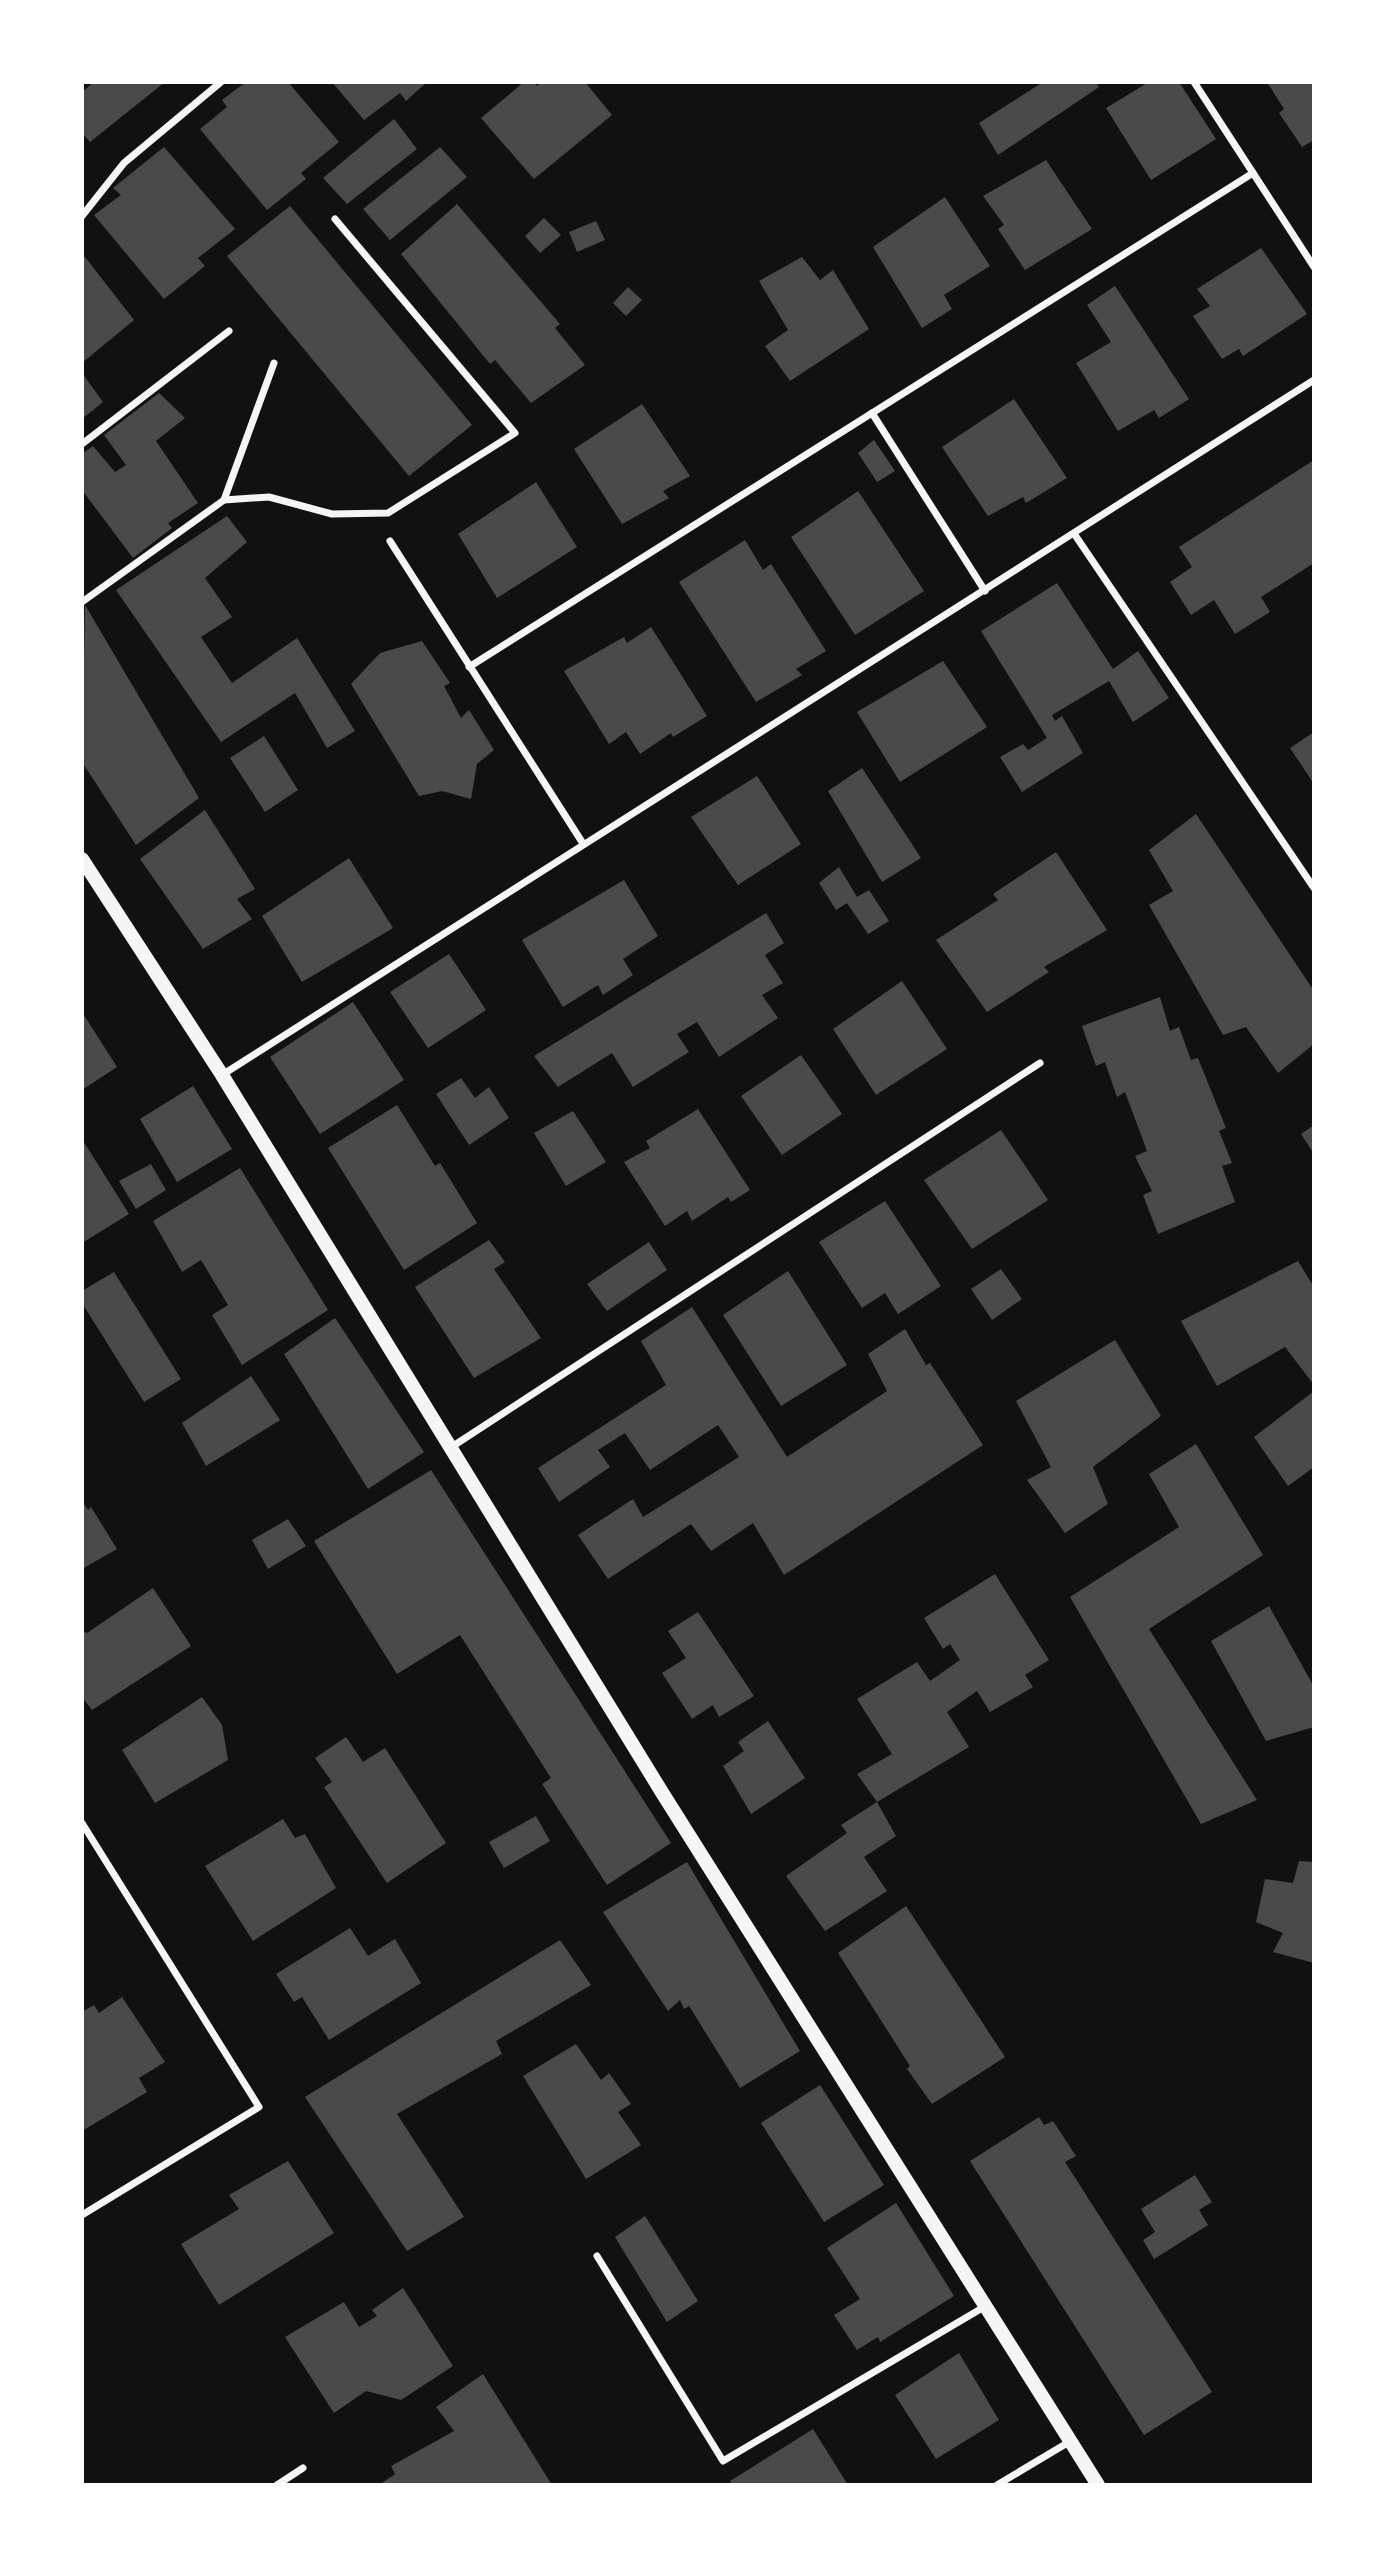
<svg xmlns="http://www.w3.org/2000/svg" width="1396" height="2567" viewBox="0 0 1396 2567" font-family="Figtree,sans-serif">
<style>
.building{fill:#4a4a4a}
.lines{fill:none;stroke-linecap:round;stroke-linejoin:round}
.minor{stroke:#f5f5f5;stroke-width:7}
.secondary{stroke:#f5f5f5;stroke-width:14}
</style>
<rect width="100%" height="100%" fill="#111"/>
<!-- building -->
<g class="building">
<polygon points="94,82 165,82 90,142 82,133 82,92"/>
<polygon points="246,82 288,82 339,142 301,173 306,179 267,210 200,129 227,107 222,100"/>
<polygon points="332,82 427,82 406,101 400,93 364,120"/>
<polygon points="524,82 534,82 537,86 541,82 585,82 612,115 534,179 481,118"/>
<polygon points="1043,82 1096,82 1099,87 998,155 979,123"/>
<polygon points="1149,82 1179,82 1216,139 1151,180 1106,108"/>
<polygon points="1267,82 1314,82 1314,140 1302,147 1279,113 1284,109"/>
<polygon points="394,119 417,149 347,204 323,178"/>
<polygon points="164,147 235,229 198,258 205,266 164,299 94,215 121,195 113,188"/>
<polygon points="440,147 467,177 390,240 363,209"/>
<polygon points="1046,160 1092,229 1025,270 998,229 1004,225 983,196"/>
<polygon points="945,197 990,266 944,295 952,309 922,328 873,247"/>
<polygon points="457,204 560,324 555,328 585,365 531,403 495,360 490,364 401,254"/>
<polygon points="290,206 472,425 409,476 227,256"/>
<polygon points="544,218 561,235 540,253 525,236"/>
<polygon points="596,221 605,240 577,252 569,232"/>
<polygon points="1261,248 1307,314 1243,356 1239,349 1222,359 1193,316 1210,306 1197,289"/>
<polygon points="85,257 134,320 82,363 82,259"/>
<polygon points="802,257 820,280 833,270 869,329 790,381 765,346 788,330 759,281"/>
<polygon points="1115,286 1189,399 1159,418 1154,410 1118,431 1076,363 1111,342 1087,305"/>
<polygon points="628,287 642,300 626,316 613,303"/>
<polygon points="82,373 103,402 82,419"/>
<polygon points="159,393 185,418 156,441 198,503 168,523 172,528 133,558 82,490 82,454 93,446 115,472 126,465 104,435"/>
<polygon points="1014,399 1067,478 1026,503 1023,497 988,516 942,447"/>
<polygon points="642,404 690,476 663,491 669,498 622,524 574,449"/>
<polygon points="874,440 895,471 877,482 858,453"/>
<polygon points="1314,460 1314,563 1261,597 1270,612 1235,634 1214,600 1191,615 1170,582 1192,567 1179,547"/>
<polygon points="536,482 577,547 497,598 458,534"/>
<polygon points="858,491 924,591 855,635 791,537"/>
<polygon points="227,516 247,542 205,578 232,617 201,637 232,683 297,638 355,731 327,748 295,693 221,742 116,590"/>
<polygon points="745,540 763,570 771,564 826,651 796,669 802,675 756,702 679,582"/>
<polygon points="1057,583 1113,669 1138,651 1169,698 1133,722 1109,681 1052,715 1055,721 1062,716 1083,753 1022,792 1000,757 1023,744 1028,750 1047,738 981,631"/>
<polygon points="85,605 199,798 136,845 82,762"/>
<polygon points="651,627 707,716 673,737 671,733 640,754 626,732 609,744 564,671 624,637 627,643"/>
<polygon points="422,641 450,683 444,686 461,718 469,710 494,750 477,764 471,799 442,791 419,796 351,684 380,653"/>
<polygon points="943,661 987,727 900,782 857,712"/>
<polygon points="1314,732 1314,784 1290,748"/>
<polygon points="264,736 298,790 265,812 230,758"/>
<polygon points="862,768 921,858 882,882 828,791"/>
<polygon points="757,776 801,844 738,885 691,817"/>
<polygon points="205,810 255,889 237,899 252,919 203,949 140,859"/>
<polygon points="1196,814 1314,991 1314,1044 1278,1073 1246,1027 1223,1035 1149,905 1173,891 1149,850"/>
<polygon points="1056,852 1107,930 1044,967 1049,972 987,1012 936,940 998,900 993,894"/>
<polygon points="349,858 393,928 302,982 262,916"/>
<polygon points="839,867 857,897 869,890 889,921 868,934 847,903 836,910 819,883"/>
<polygon points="624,880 658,936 623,959 633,975 603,995 598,985 563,1007 522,940"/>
<polygon points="766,913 784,943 765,955 783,983 762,995 778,1018 719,1057 697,1022 677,1034 689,1052 633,1087 612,1053 558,1087 534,1056"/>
<polygon points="449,954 486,1010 428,1048 390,992"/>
<polygon points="902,981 947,1049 876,1095 833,1029"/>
<polygon points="1160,997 1170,1031 1179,1027 1191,1060 1198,1058 1226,1128 1219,1131 1232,1163 1222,1166 1235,1202 1158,1234 1143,1195 1152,1191 1135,1156 1147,1151 1125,1092 1117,1097 1105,1062 1096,1066 1082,1026"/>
<polygon points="353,1002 404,1080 320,1134 270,1057"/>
<polygon points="82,1012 117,1067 82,1090"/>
<polygon points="801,1055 842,1114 782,1155 741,1096"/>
<polygon points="461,1078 475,1098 489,1087 509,1118 469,1145 436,1094"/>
<polygon points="193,1086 232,1149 177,1182 140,1119"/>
<polygon points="397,1105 435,1166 440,1163 477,1223 404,1270 328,1148"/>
<polygon points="698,1109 750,1190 731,1202 728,1197 692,1221 687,1211 665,1226 624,1162 650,1148 646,1141"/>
<polygon points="573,1111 606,1162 566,1186 534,1133"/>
<polygon points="1314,1125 1314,1154 1301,1134"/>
<polygon points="1001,1130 1048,1200 972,1249 924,1180"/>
<polygon points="82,1139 129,1214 82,1243"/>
<polygon points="151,1164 166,1190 136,1209 119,1181"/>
<polygon points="240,1168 328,1310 242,1365 212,1315 228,1305 201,1260 182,1272 153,1221"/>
<polygon points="885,1201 941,1286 898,1314 885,1293 862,1308 819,1242"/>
<polygon points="489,1240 505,1262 494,1269 541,1338 474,1378 415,1287"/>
<polygon points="649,1242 667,1270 607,1311 587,1284"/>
<polygon points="1298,1261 1314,1287 1314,1385 1285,1347 1217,1386 1181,1321"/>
<polygon points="1001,1269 1022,1299 992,1320 971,1289"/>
<polygon points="788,1271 847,1365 781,1406 723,1315"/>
<polygon points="114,1272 181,1379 144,1402 82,1303 82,1291"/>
<polygon points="692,1307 787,1457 887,1391 868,1354 905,1329 926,1365 930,1363 983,1445 784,1575 753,1523 711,1551 691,1524 608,1579 578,1535 633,1499 643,1517 739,1457 718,1425 650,1470 625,1433 598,1450 610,1467 559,1502 538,1468 666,1385 641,1341"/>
<polygon points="335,1318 424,1452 368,1489 284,1354"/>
<polygon points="1115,1340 1161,1416 1093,1467 1108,1504 1065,1533 1027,1480 1051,1467 1016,1401"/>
<polygon points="251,1376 280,1420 206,1466 182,1423"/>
<polygon points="1314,1391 1314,1467 1288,1486 1254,1437"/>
<polygon points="1196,1444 1263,1555 1149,1629 1257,1800 1201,1824 1070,1597 1179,1527 1149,1474"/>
<polygon points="431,1470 671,1843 607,1885 542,1784 551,1778 460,1635 397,1674 314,1541"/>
<polygon points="82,1501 88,1510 91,1507 117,1549 82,1569"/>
<polygon points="288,1519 306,1546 268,1569 252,1540"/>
<polygon points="995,1574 1049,1660 1025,1675 1033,1687 990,1712 977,1691 947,1712 969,1747 877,1802 857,1774 892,1754 857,1699 917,1662 930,1681 960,1660 950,1644 943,1649 924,1618"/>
<polygon points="153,1588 191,1646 92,1710 82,1697 82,1631 87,1633"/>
<polygon points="1269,1606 1314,1687 1314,1727 1266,1741 1211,1641"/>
<polygon points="698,1612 754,1696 719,1717 713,1705 692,1719 662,1673 686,1658 668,1631"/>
<polygon points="202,1697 222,1725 228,1760 155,1803 122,1750"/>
<polygon points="768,1721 805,1778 751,1814 723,1766 744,1751 738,1742"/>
<polygon points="346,1737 363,1762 385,1748 446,1843 387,1883 324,1787 332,1782 315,1758"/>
<polygon points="877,1802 896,1836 864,1857 887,1891 825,1931 786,1876 847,1833 841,1825"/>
<polygon points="536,1816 550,1841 504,1868 489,1842"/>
<polygon points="283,1819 295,1838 305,1834 336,1888 253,1941 205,1866"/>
<polygon points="1299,1861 1314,1862 1314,1963 1273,1952 1283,1933 1256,1922 1265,1879 1293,1883"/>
<polygon points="687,1862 800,2051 740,2088 689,2006 684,2009 680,2000 668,2011 603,1912"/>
<polygon points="906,1906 1005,2057 932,2104 907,2069 910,2066 838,1953"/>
<polygon points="350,1928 368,1956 395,1939 421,1983 329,2040 302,1997 294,2002 276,1974"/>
<polygon points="560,1940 591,1985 496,2041 502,2054 397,2114 464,2217 407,2251 305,2097"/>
<polygon points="122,1997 165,2062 139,2078 147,2092 82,2131 82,2012 94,2005 99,2013"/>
<polygon points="576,2044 601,2080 609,2073 631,2104 618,2112 641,2145 586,2179 523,2076"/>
<polygon points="820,2085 884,2185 824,2222 761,2123"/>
<polygon points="1039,2117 1044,2125 1053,2121 1076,2156 1065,2162 1212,2392 1144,2435 970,2161"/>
<polygon points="288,2161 334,2233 219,2305 181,2244 239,2209 229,2195"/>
<polygon points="1195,2175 1212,2202 1199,2210 1208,2225 1154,2259 1143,2240 1155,2232 1141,2209"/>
<polygon points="896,2203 954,2296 880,2342 878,2337 857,2350 834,2315 860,2299 827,2248"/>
<polygon points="645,2216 698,2301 667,2322 615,2237"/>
<polygon points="403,2288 453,2366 401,2400 366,2391 334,2413 285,2337 344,2302 359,2327 377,2316 372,2310"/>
<polygon points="959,2353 999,2420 936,2459 895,2395"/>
<polygon points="483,2374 552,2485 379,2485 395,2474 391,2466 454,2431 436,2407"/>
<polygon points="813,2429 848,2485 732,2485 730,2481"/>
</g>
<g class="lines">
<!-- minor -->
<g class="minor">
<polyline points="1194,82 1314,267"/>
<polyline points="82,216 124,163 221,82"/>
<polyline points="872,413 985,591"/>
<polyline points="82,444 229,331"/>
<polyline points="224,500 274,363"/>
<polyline points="1075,535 1314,888"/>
<polyline points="390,541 582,842"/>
<polyline points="82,602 224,500 269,497 332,514 388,513 515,433 335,219"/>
<polyline points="469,667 1253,173"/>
<path d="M222 1075C584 841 951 614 1314 380"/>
<polyline points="450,1448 1040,1063"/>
<polyline points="82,1823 259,2107 82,2215"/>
<polyline points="597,2256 723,2461 984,2307"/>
<polyline points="277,2485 303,2468"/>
<polyline points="997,2485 1069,2442"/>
</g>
<!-- secondary -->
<polyline class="secondary" points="82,859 222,1075 663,1794 1098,2485"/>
</g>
<!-- border -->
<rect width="1396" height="2567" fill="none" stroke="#ffffff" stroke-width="168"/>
</svg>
